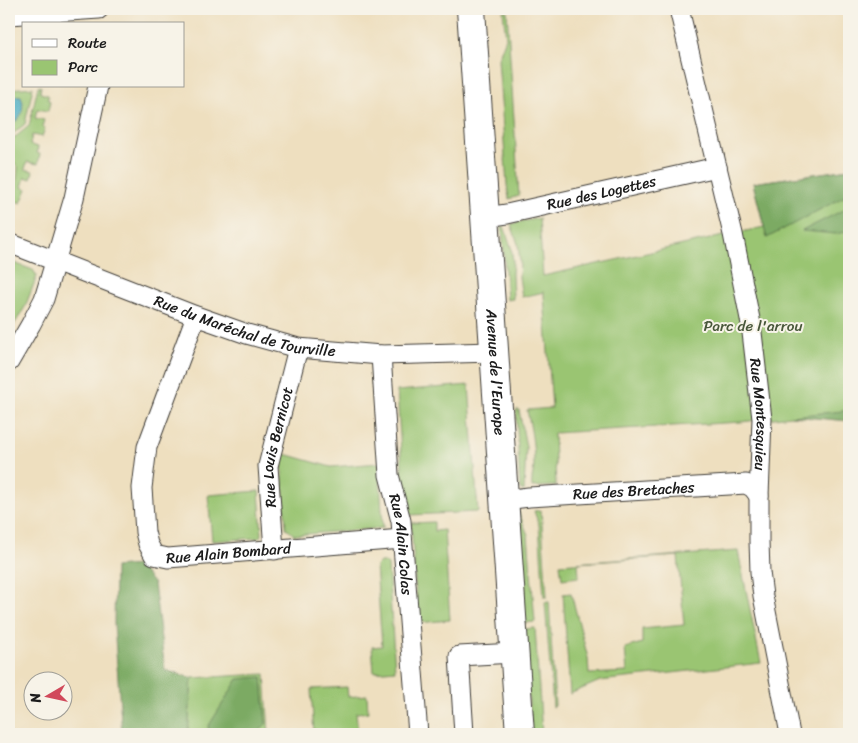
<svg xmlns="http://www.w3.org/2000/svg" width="858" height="743" viewBox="0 0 858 743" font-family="Sriracha,sans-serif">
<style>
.green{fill:#9ac572;stroke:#5b7047}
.forest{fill:#7baa64;stroke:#4c6340}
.water{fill:#40a8c0;stroke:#2e626e}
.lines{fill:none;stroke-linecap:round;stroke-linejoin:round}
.street-casing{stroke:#3c3934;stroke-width:21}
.secondary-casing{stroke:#3c3934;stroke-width:30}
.street{stroke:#fff;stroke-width:19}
.secondary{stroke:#fff;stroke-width:28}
.labels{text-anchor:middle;stroke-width:4;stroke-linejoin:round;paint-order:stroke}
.street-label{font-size:15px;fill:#1c1c1c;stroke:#f7f3e8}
.park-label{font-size:15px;fill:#48573a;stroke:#f7f3e8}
</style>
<rect width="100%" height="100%" fill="#f7f3e8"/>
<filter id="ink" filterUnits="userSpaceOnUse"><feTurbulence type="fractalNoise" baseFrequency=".02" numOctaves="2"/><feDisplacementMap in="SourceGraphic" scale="10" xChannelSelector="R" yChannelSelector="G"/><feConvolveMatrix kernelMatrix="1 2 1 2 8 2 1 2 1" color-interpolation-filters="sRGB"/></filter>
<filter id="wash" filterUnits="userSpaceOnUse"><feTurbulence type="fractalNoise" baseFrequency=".0096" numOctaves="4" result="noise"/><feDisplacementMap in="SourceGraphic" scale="20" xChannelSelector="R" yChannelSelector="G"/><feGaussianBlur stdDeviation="1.12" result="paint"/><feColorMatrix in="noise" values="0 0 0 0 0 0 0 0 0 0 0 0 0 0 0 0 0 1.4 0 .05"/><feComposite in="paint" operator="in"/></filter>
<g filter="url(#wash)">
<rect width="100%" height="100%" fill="#eedfbf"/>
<!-- green -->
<g class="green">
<polygon points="503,11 507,11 519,196 509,199 507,185 498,59 506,38"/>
<polygon points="38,86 41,86 40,93 48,95 48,100 50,102 48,111 37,109 35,118 44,120 42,127 45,128 42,137 32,135 30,145 38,147 37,153 40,154 38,164 27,162 25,169 33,171 31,179 25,177 22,187 27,189 21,203 15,201 18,167 9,157 9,142 29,126"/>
<polygon points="33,87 25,124 9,137 9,124 14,123 21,96 9,95 9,89"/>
<path d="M849 169V415L791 416 741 422 554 433 556 486 532 487C531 477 534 473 534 464 534 444 531 429 527 410L552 408 544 296V292L522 297 519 277 520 262 518 244 511 224 539 218 543 276 764 227 753 183Z"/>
<polygon points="504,226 511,247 513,261 512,274 513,299 507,300 502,227"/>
<polygon points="9,261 33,270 37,276 25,307 9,333"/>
<polygon points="469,385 478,512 410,515 403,483 397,391"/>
<polygon points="516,410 519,410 526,447 524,491 520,489"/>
<polygon points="285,454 331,467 379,463 383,528 294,535 286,528 282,465"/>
<polygon points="259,491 262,535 258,538 212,541 208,495"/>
<polygon points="541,510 547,597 544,597 539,525 534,511"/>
<polygon points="518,511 528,535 535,622 524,623"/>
<polygon points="434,522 434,531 444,530 450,620 418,623 411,523"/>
<polygon points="738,551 761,663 600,681 570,694 563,594 571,593 588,658 589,674 627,672 625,648 642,643 642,629 684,625 678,556 578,563 579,577 562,579 560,564"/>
<polygon points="380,562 385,562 388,565 395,670 374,672 372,647 382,646 376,566"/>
<polygon points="545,602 549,602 555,706 553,707"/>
<polygon points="535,628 542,734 531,734 524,629"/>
<polygon points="265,674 269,734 256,734 266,724 262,677 208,727 211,734 188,734 192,678"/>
<polygon points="347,687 348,697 367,695 368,712 356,713 358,734 314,734 311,689"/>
</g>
<!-- forest -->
<g class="forest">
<polygon points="849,169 849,194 767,238 753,183"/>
<polygon points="849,207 849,231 836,234 802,231"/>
<polygon points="843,411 849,411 849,421 791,416"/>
<polygon points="138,565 154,584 165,670 192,678 188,734 122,734 114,624 115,567"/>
<polygon points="262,677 266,724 256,734 211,734 208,727 238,679"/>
</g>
<!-- water -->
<path class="water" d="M9 95 21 96C25 107 22 122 9 124Z"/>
</g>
<g filter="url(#ink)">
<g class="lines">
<!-- street casing -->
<g class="street-casing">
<g id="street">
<path id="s1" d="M679 9 733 234 751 324 762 419 759 496V541L760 572 763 596 790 734"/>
<polyline points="9,15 99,9"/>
<path id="s2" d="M486 217 507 214 717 167"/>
<path id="s3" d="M9 243 196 316 247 334 298 348 381 355 494 352"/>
<path id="s4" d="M196 316 147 447 142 488 145 532 148 544 154 555 168 558 402 539"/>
<path id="s5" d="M381 355 389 475 401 521 418 734"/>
<polyline points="9,362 31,324 44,299 74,198 98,86"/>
<path id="s6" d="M504 500 529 497 746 484 753 488 759 496"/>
<path id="s7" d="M274 550 268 466 298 348"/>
<polyline points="464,734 459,656 514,653"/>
</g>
</g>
<!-- secondary casing -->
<g class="secondary-casing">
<g id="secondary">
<path id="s8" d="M471 9 520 734"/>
</g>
</g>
<!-- street -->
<use href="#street" class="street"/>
<!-- secondary -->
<use href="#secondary" class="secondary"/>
</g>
</g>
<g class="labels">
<!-- street labels -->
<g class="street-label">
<text dy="5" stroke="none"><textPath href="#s2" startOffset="118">Rue des Logettes</textPath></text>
<text dy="5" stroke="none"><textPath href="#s3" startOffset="251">Rue du Maréchal de Tourville</textPath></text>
<text dy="5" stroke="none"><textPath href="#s8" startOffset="364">Avenue de l'Europe</textPath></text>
<text dy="5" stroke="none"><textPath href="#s1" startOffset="414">Rue Montesquieu</textPath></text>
<text dy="5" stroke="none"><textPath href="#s7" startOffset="104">Rue Louis Bernicot</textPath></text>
<text dy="5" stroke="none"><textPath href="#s6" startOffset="130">Rue des Bretaches</textPath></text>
<text dy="5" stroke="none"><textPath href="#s5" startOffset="191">Rue Alain Colas</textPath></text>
<text dy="5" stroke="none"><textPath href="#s4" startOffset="325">Rue Alain Bombard</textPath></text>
</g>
<!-- park labels -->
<g class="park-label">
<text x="753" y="331">Parc de l'arrou</text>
</g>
</g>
<!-- margin -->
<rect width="858" height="743" fill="none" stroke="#f7f3e8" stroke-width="30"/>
<!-- legend -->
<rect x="22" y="22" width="162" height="65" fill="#f7f3e8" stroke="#9f9d96"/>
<rect x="32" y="39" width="25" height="8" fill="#ffffff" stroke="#9f9d96"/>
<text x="68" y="48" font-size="15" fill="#1c1c1c">Route</text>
<rect x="32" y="60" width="25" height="15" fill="#9ac572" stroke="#9f9d96"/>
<text x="68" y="72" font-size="15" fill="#1c1c1c">Parc</text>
<!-- north arrow -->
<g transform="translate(48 696) rotate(261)"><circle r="24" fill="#f7f3e8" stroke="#9f9d96"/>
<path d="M0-4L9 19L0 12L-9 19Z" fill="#d1495b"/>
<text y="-8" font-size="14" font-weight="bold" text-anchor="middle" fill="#1c1c1c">N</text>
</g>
</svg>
